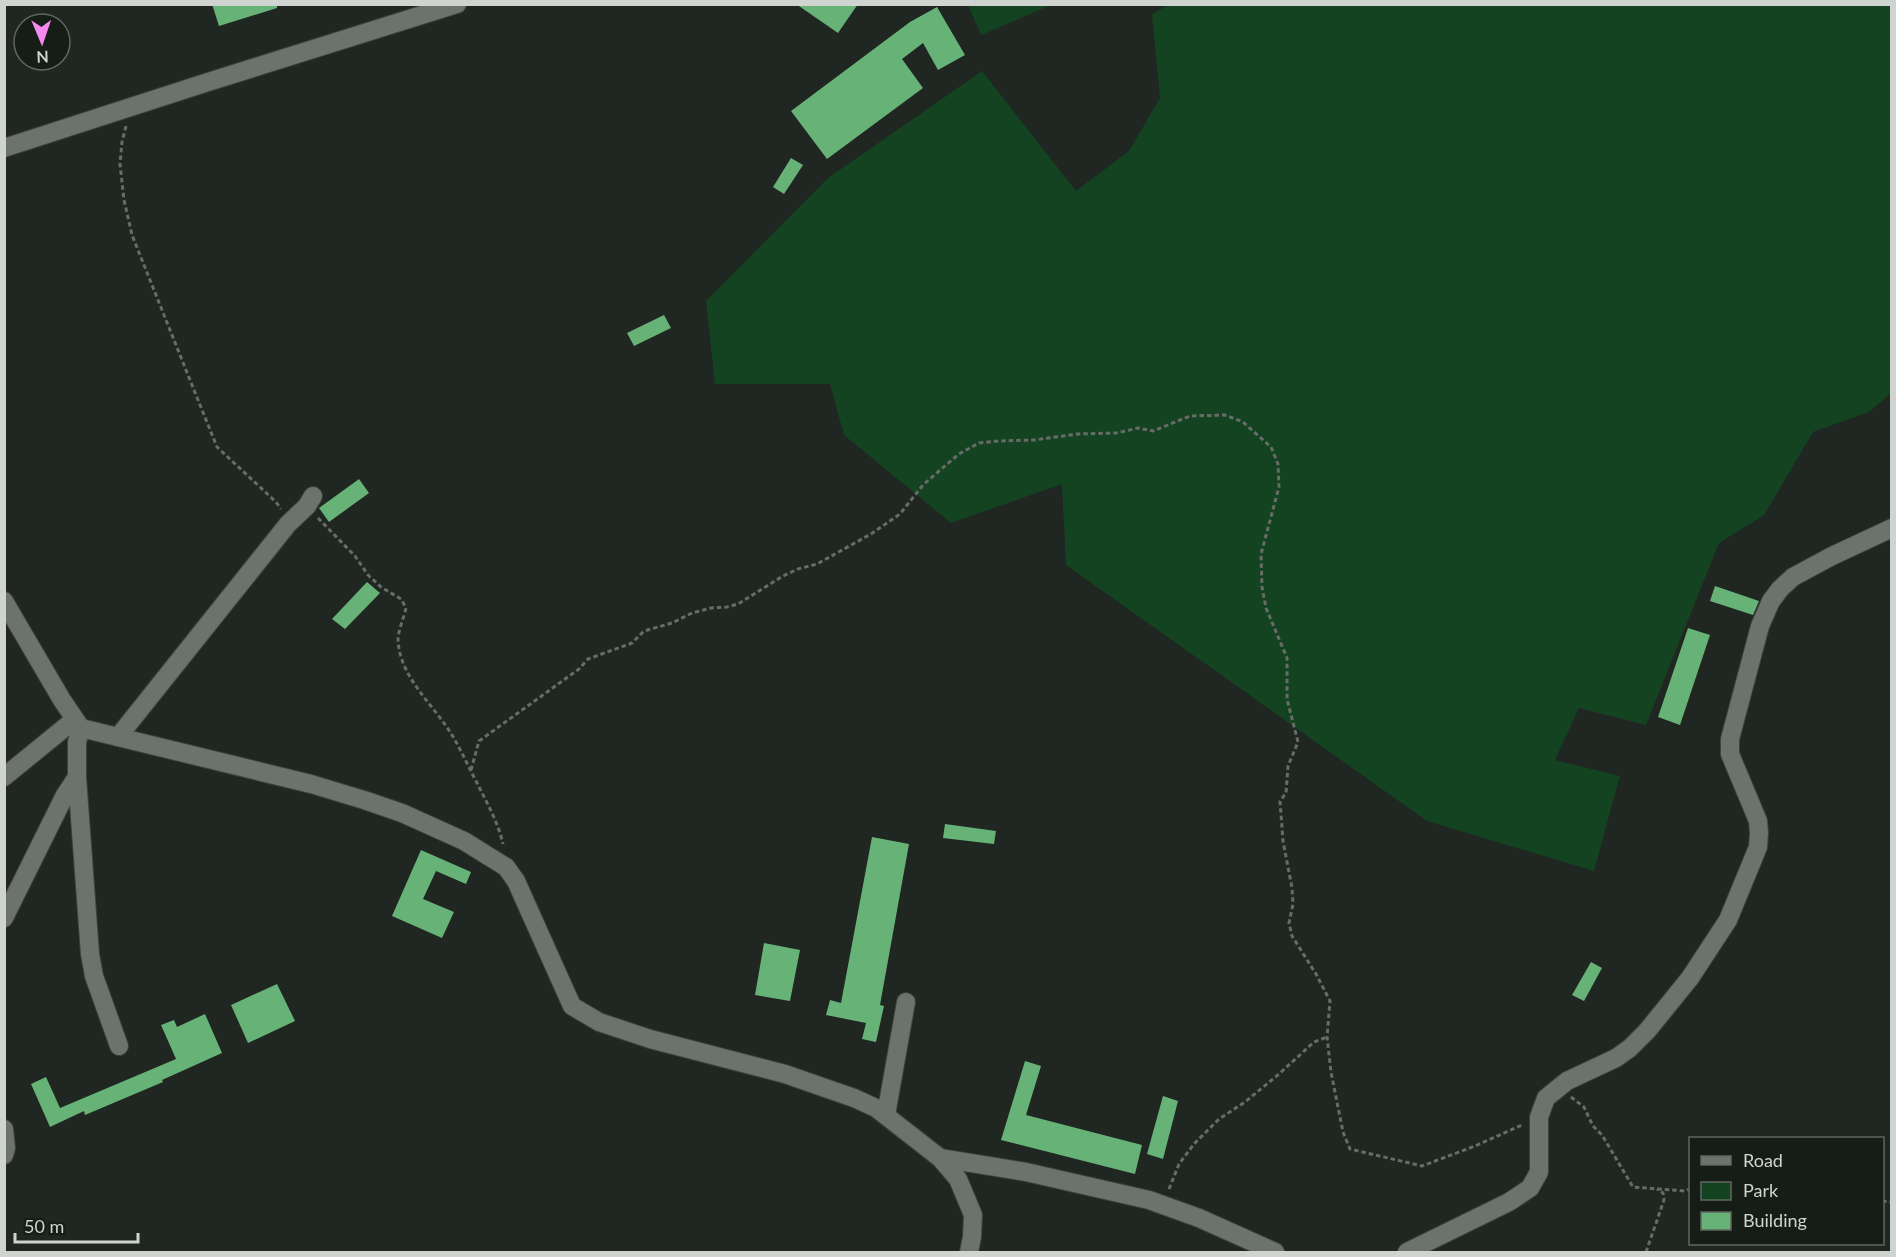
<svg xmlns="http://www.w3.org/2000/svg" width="1896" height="1257" viewBox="0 0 1896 1257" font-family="Lato,sans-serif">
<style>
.green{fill:#144321}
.building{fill:#67b377}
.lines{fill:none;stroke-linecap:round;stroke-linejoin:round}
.minor-casing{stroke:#3d423d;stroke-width:20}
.path{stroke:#676c68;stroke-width:3;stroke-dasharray:4.5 3;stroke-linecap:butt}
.minor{stroke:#6b736c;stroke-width:18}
</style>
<rect width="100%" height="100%" fill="#202621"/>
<!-- green -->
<g class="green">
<polygon points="1170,4 1891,5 1891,393 1869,412 1813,432 1764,515 1719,543 1646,725 1579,708 1555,760 1620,776 1594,871 1427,821 1066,565 1062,484 951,523 844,435 830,384 715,384 706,301 828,178 982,71 1076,191 1129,151 1160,98 1152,14"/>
<polygon points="968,5 1051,5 981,35"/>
</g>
<!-- building -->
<g class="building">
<polygon points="212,4 277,4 277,8 219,26"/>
<polygon points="796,4 858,4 838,33"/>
<polygon points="937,7 965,55 938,70 923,43 902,59 923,88 827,159 791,111 910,22"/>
<polygon points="791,158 803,165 784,194 773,187"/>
<polygon points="664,315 671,328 634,346 627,333"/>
<polygon points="359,479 369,493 329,522 319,508"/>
<polygon points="367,582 380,593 345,629 332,619"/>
<polygon points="1715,586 1759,601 1753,615 1710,601"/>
<polygon points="1688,628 1710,635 1680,725 1658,717"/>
<polygon points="945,824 996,831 994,844 943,838"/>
<polygon points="872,837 909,844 880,1005 884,1006 876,1042 862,1039 866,1023 826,1015 830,1000 841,1003"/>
<polygon points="421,850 471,872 466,884 436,871 423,899 454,912 442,938 392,916"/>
<polygon points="764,943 800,950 790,1001 755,995"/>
<polygon points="1591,962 1602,968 1584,1001 1572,995"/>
<polygon points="277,984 295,1021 248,1043 231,1005"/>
<polygon points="205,1014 222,1053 162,1080 163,1082 85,1115 84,1111 50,1127 31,1084 46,1077 60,1108 176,1059 161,1025 174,1020 177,1027"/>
<polygon points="1025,1061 1041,1066 1026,1115 1142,1145 1135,1174 1001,1140"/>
<polygon points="1163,1096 1178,1101 1163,1159 1147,1154"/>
</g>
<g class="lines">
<!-- minor casing -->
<g class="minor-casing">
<g id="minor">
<polyline points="4,148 208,82 457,4"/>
<polyline points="4,601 62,700 81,728 311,784 364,800 402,813 464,841 506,867 516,881 572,1006 599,1022 650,1039 785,1074 854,1098 876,1108 940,1158 958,1179 973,1215 972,1237 969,1252"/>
<polyline points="118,737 288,524 307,506 313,496"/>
<polyline points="4,777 74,720"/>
<polyline points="77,777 90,954 94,976 119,1046"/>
<polyline points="4,918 65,795 77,777 77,742 81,728"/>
<polyline points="886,1115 906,1002"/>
<polyline points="4,1129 6,1148 4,1155"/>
<polyline points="940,1158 1026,1172 1149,1200 1199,1218 1275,1252"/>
<polyline points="1407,1252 1509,1202 1530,1188 1539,1172 1539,1117 1546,1098 1567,1081 1616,1058 1630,1048 1647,1031 1690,978 1728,920 1758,847 1759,833 1758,821 1730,754 1730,739 1760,626 1771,601 1780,589 1793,577 1832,556 1892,528"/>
</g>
</g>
<!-- path -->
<g class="path">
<polyline points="126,126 122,142 120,164 124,200 132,235 192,385 217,447 276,502 281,509"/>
<path d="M318 518 355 556 368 575 381 587 401 599 406 608C404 617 398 632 398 639 399 677 434 705 452 735 461 750 468 766 476 781 486 801 498 822 503 844"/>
<polyline points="471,770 479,741 579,669 588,659 632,643 644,631 672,623 692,613 711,608 727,607 738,604 783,576 798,569 817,564 871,534 900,514 923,485 939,471 959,454 979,443 998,441 1034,440 1078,434 1117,433 1138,428 1153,431 1190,416 1225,415 1243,422 1271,447 1278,464 1279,487 1261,554 1262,587 1266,608 1287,658 1287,699 1298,742 1288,766 1286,793 1280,801 1283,841 1292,888 1293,904 1289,923 1292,936 1316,974 1330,1001 1327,1037 1331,1072 1343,1132 1350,1149 1422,1166 1475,1146 1522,1125"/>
<polyline points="1571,1097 1584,1107 1593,1126 1602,1135 1633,1187 1685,1191 1690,1189"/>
<polyline points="1169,1189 1179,1164 1194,1144 1219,1119 1245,1102 1279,1074 1314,1042 1327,1037"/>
<polyline points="1882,1201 1892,1202"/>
<polyline points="1646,1252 1664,1200 1663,1193 1657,1189"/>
</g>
<!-- minor -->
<use href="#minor" class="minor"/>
</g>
<!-- border -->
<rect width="1896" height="1257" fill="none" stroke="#d0d4d0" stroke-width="12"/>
<!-- legend -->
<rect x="1689" y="1137" width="195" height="108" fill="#161d17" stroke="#606661" stroke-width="1.5"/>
<rect x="1701" y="1156" width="30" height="9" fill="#6b736c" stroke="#606661" stroke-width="1.5"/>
<text x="1743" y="1167" font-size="18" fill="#d0d4d0">Road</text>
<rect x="1701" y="1182" width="30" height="18" fill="#144321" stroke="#606661" stroke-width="1.5"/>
<text x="1743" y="1197" font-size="18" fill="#d0d4d0">Park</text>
<rect x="1701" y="1212" width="30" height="18" fill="#67b377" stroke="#606661" stroke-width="1.5"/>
<text x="1743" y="1227" font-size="18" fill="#d0d4d0">Building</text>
<!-- north arrow -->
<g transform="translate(42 42) rotate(178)"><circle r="28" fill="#161d17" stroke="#606661" stroke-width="1.5"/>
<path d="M0-4.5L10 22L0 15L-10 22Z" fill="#f589ef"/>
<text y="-9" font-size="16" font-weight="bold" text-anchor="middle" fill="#d0d4d0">N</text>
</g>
<!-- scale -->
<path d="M15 1233v9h123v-9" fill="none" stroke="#d0d4d0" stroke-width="3"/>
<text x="24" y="1233" font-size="18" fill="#d0d4d0" stroke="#161d17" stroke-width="4.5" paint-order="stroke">50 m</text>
</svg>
